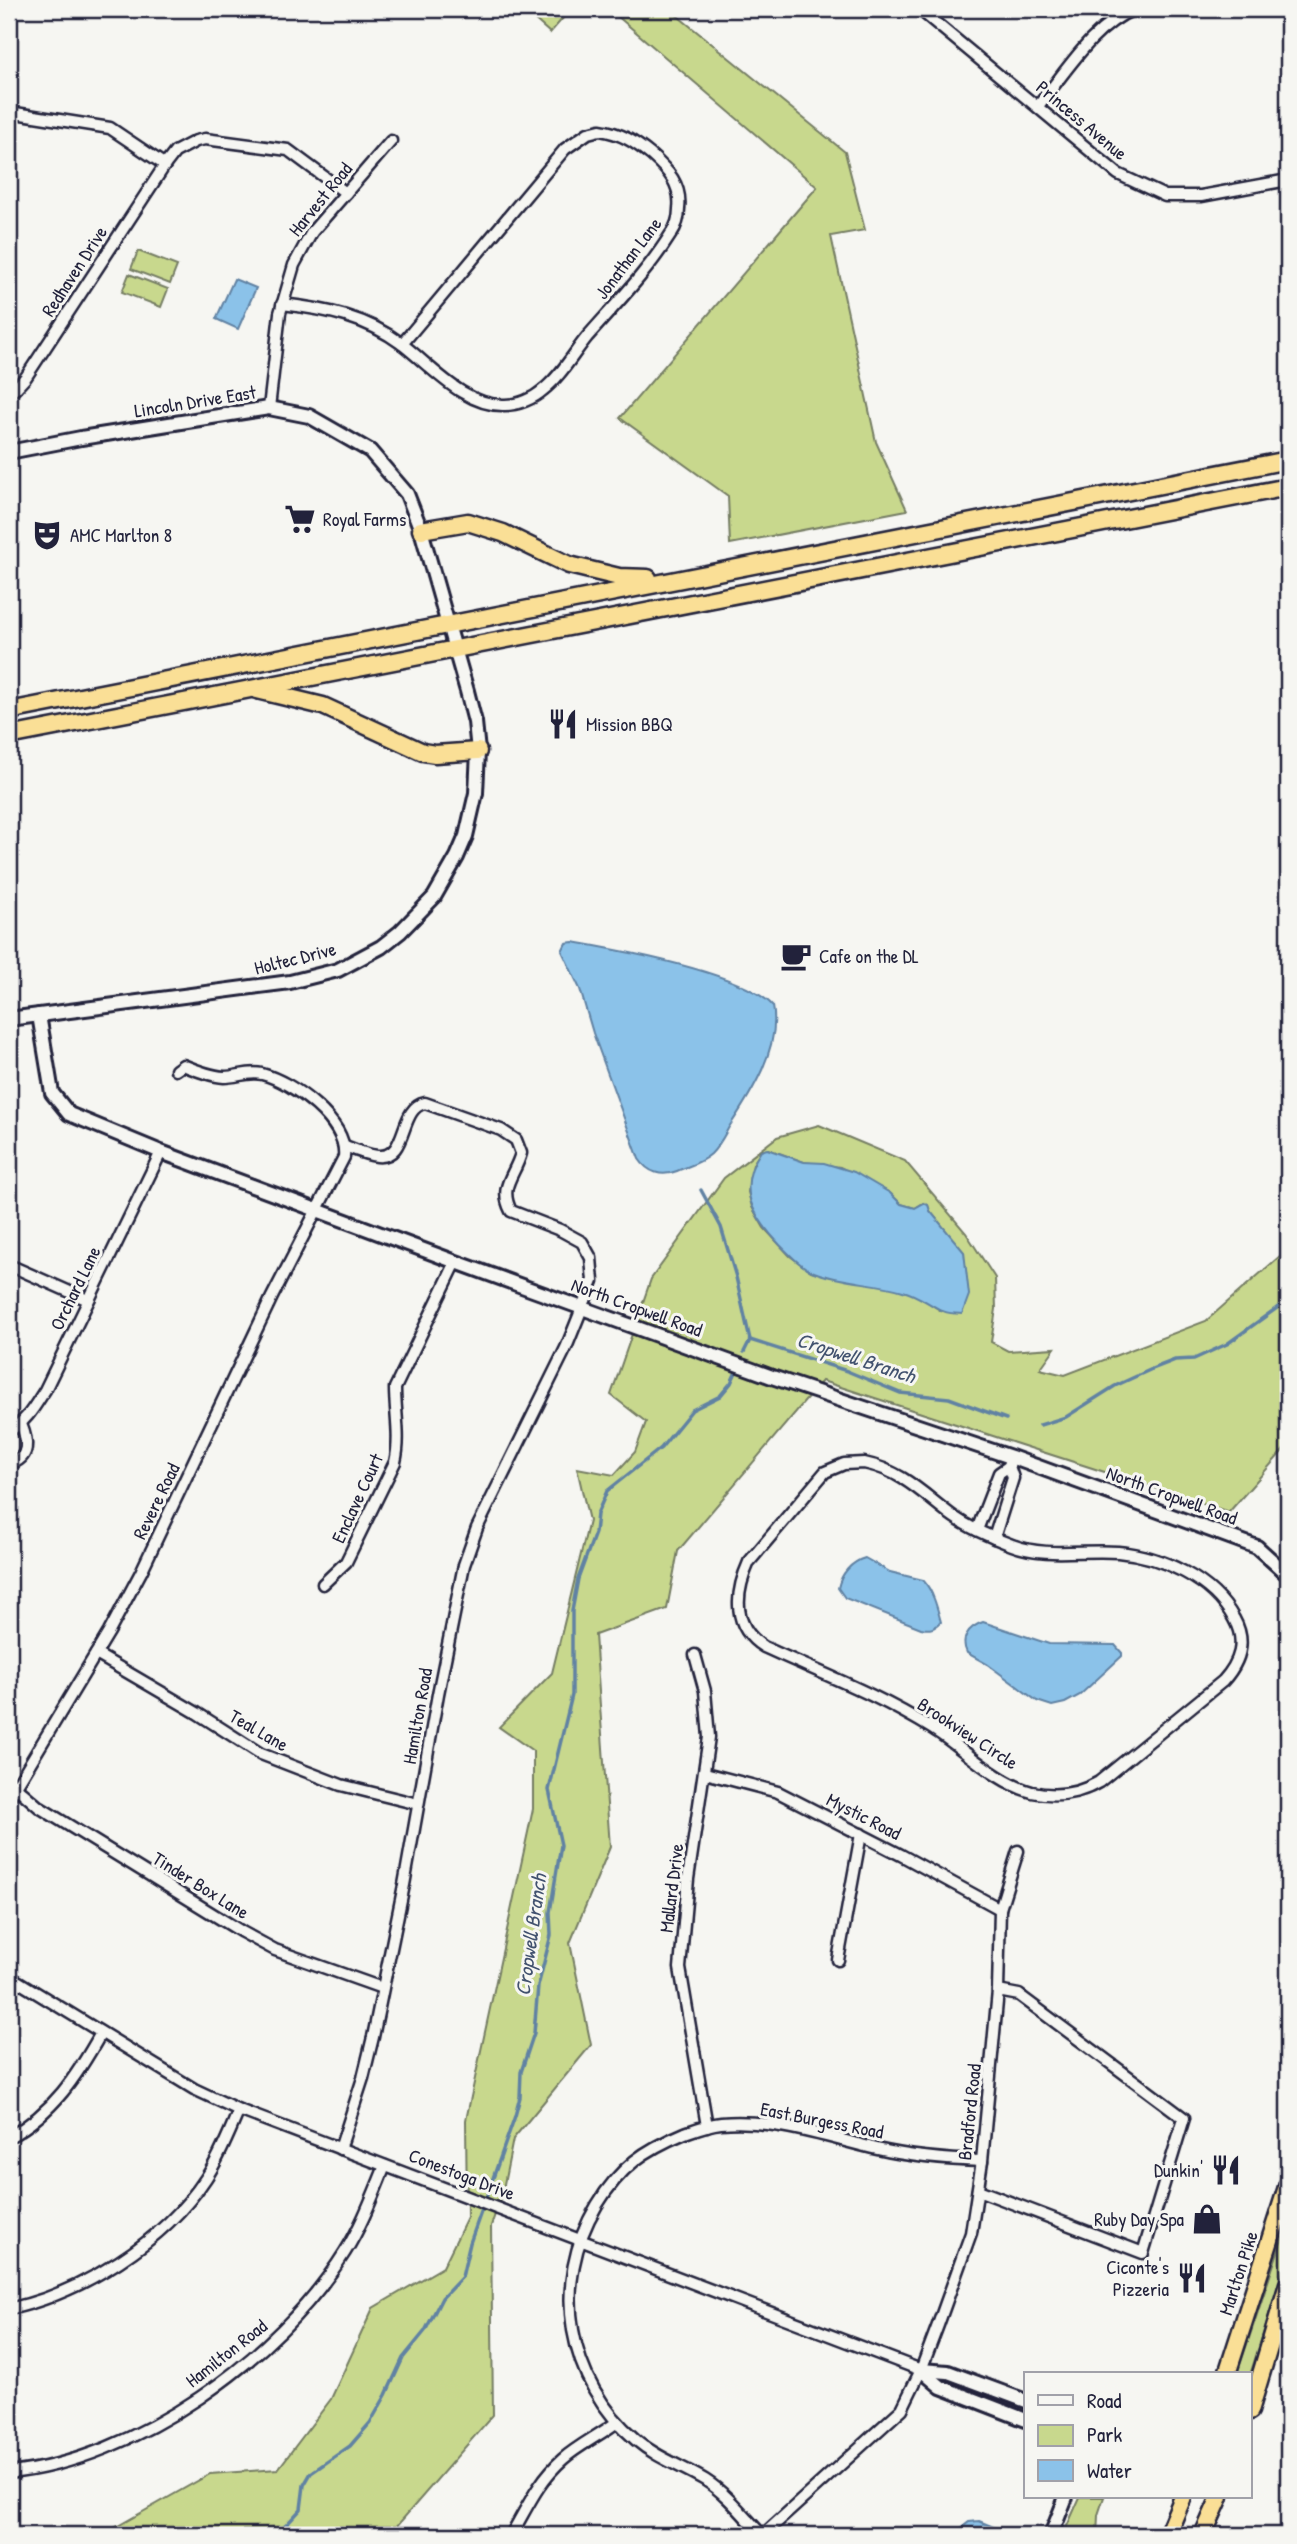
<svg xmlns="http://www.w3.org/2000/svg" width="1297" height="2544" viewBox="0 0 1297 2544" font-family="'Patrick Hand',sans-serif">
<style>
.green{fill:#c8d88d;stroke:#757d64;stroke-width:2;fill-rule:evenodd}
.water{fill:#8bc2e9;stroke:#6182a3;stroke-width:2}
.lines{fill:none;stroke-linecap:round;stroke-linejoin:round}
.stream{stroke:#6182a3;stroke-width:3.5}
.minor-casing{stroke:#22223b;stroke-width:15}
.tertiary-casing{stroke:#22223b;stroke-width:18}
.trunk-casing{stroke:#22223b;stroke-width:21}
.minor{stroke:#f6f6f2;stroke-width:10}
.tertiary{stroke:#f6f6f2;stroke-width:12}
.trunk{stroke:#fadf96;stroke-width:16}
.labels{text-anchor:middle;stroke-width:6;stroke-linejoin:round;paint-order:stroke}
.street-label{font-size:19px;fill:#22223b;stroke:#f6f6f2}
.poi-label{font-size:19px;fill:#22223b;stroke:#f6f6f2;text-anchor:start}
.water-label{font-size:21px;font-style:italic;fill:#42526f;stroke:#f6f6f2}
</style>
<rect width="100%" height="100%" fill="#f6f6f2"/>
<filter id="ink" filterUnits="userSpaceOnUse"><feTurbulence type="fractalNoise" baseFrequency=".0143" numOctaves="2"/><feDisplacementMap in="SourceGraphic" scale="14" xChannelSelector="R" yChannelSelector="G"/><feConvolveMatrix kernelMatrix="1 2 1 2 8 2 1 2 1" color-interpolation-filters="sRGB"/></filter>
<g filter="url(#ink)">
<!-- green -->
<g class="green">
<polygon points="523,9 571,9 550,33"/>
<polygon points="609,9 669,9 845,152 865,230 831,236 876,442 907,510 730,544 728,496 620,418 817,187"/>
<polygon points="138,251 177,266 170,284 131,269"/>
<polygon points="129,274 168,289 161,307 122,292"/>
<path d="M819 1125 905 1161 966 1233 995 1278 996 1309 991 1342 1008 1351 1055 1348 1040 1369 1065 1375 1206 1321 1288 1249V1445L1229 1512 822 1381 678 1551 667 1609 595 1635 610 1847 570 1943 591 2045 513 2139 502 2194 491 2226 493 2415 389 2535H115L109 2531 210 2474 278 2469 331 2399 373 2308 443 2267 467 2218 466 2120 533 1809V1751L499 1727 552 1673 589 1521 577 1468 614 1475 635 1452 646 1422 611 1395 651 1279 724 1178 777 1137ZM768 1149 804 1162 840 1167 890 1193 901 1204 915 1208 923 1203 928 1205 930 1211 963 1252 965 1265 953 1313 940 1310 915 1294 882 1284 852 1281 811 1271 790 1256 764 1228 752 1207 748 1192 753 1164 761 1151Z"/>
<polygon points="1288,2222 1288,2255 1250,2375 1237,2374"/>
<polygon points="1080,2497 1104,2497 1098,2515 1097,2535 1063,2535"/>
</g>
<!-- water -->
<g class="water">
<polygon points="234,279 256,288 238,329 216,319"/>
<path d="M573 942C619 950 744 973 773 1006 781 1047 751 1094 729 1127 724 1136 719 1146 711 1154 701 1163 689 1166 677 1171 662 1177 648 1173 639 1159L593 1033 580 989 562 951 566 943Z"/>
<path d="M767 1149 804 1162 824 1163 854 1172 890 1193 901 1204 915 1208 924 1203 928 1205 930 1211 964 1252 969 1295 962 1314C954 1313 947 1314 941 1310 927 1303 918 1295 903 1291 874 1282 842 1283 814 1272 801 1267 790 1255 780 1245 753 1216 735 1189 761 1151Z"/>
<path d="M865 1558 890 1572 923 1580C933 1591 937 1607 941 1622 934 1629 930 1630 921 1628L845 1598 838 1588C841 1574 851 1562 865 1558Z"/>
<path d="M983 1622 1049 1644 1115 1645 1122 1653V1656L1080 1695 1065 1703 1052 1706 1037 1701 987 1664 967 1653C960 1639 968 1627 983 1622Z"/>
<polygon points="979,2521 996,2528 1007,2535 952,2535 969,2522"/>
</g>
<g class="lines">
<!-- stream -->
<g class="stream">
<polyline points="701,1190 721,1227 736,1277 750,1340"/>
<polyline points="750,1340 847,1371 900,1393 949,1398 1006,1419"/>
<polyline points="744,1352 750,1340"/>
<polyline points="1040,1425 1066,1417 1115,1386 1152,1369 1175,1360 1194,1359 1227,1344 1288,1300"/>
<polyline points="277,2535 301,2509 304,2485 311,2473 350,2446 370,2423 386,2395 403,2358 425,2331 442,2298 462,2277 470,2243 515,2116 520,2097 521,2072 534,2033 538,1986 551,1935 550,1912 561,1845 549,1790 572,1695 572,1611 578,1579 595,1533 597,1514 607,1491 661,1448 692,1410 720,1396 731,1383 736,1372"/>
</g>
<!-- minor casing -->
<g class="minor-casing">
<g id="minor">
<polyline points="919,9 1118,174 1165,196 1201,196 1288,180"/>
<path d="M1038 106C1066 72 1092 27 1134 9"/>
<polyline points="9,112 110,128 165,165"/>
<path d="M600 130C621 133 635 142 651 155 668 170 682 185 679 209 679 218 676 227 671 234 648 271 616 304 587 337 573 354 561 376 543 390 533 399 518 405 505 405 465 407 431 366 402 344L565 149 588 133Z"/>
<path d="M282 304C326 309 366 317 402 344"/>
<polyline points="9,392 15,389 26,377 165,165 175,152 196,141 205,139 288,150 346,193"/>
<polyline points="269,408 280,313 294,265 312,232 391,141"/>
<polyline points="9,1265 88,1300"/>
<path d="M9 1431C27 1421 34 1407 45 1390L161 1152"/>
<path d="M864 1463C903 1471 924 1495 954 1517 971 1529 993 1538 1012 1545 1046 1558 1083 1549 1118 1552 1161 1556 1213 1579 1234 1619 1247 1642 1240 1662 1223 1681L1099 1782C1079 1794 1055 1797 1032 1792 997 1783 963 1748 933 1729 877 1694 823 1674 764 1647 732 1627 735 1593 749 1562L825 1472 844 1464Z"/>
<path d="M9 1464C31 1458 28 1441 21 1424"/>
<polyline points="977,1530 999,1473 1009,1466 1011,1457"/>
<polyline points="994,1538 1013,1478 1009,1466"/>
<path d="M323 1584 346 1562 395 1462C401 1438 395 1413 395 1388L456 1262"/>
<polyline points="96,1654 197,1713 261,1754 341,1785 418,1804"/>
<polyline points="695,1655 705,1691 709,1737 688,1879 680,1968 707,2126"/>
<polyline points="705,1773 778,1792 901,1855 1000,1909"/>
<polyline points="9,1781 39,1807 242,1932 275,1950 382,1988"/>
<path d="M9 1798 109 1632 141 1572 272 1297 344 1157C348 1122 293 1082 262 1074 248 1071 238 1077 224 1077 211 1076 195 1070 183 1065L176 1070"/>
<polyline points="838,1960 861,1834"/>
<polyline points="9,1976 194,2089 239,2110 921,2370"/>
<path d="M9 2137C53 2113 77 2076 101 2033"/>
<path d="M340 2149 363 2078 373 2037 404 1885 438 1694 464 1565 477 1528 566 1348 593 1281 591 1258 582 1242 560 1230 511 1211C498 1186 515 1176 521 1153L516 1140 501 1130 425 1103C398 1108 409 1159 377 1156 367 1155 355 1150 345 1146"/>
<polyline points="978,2190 1143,2253 1184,2118 1019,1995 998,1991"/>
<path d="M9 2309C82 2293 164 2242 206 2178 220 2157 229 2133 239 2110"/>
<path d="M9 2473C136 2460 278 2359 345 2252 362 2225 373 2195 385 2166"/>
<path d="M511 2535C527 2508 538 2481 563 2459 579 2445 600 2435 617 2422"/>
<path d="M762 2535C744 2516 727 2494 705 2480 682 2466 657 2458 636 2440 567 2382 550 2283 597 2205 620 2167 644 2150 685 2133 696 2129 709 2124 721 2123 773 2118 827 2137 877 2149 912 2157 947 2160 982 2161"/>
<polyline points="763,2535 902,2409 921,2370 938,2325 971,2233 982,2161 998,1991 1000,1909 1018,1851"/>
</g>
</g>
<!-- tertiary casing -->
<g class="tertiary-casing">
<g id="tertiary">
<polyline points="9,452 81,438 269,408 309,416 370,451 407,494 421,530 467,691 475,722 478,751 476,793 466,836 457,857 434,897 400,932 381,947 338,970 290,982 9,1019"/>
<polyline points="39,1015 52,1093 69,1114 161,1152 456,1262 772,1377 1011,1457 1257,1547 1288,1575"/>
<polyline points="921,2370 941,2387 1026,2420"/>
<polyline points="921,2370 948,2372 1026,2401"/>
<polyline points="1051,2535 1066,2497"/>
</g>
</g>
<!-- trunk casing -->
<g class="trunk-casing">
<g id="trunk">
<polyline points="421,530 468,522 503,533 569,565 619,577 648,578"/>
<polyline points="257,690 323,706 423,752 435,754 478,751"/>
<polyline points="9,711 1288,460"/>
<polyline points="9,736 1288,487"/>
<polyline points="1227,2374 1288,2184"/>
<polyline points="1250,2411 1288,2284"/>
<polyline points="1167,2535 1183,2497"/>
<polyline points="1203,2535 1220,2497"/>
</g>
</g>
<!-- minor -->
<use href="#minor" class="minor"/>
<!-- tertiary -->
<use href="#tertiary" class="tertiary"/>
<!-- trunk -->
<use href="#trunk" class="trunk"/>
</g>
</g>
<!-- icons -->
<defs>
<g id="supermarket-bare" transform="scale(2.415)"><path d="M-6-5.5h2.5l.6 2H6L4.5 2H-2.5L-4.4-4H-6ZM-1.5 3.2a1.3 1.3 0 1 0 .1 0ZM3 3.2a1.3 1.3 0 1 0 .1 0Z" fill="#22223b" stroke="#f6f6f2" stroke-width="2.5" paint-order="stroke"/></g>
<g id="theatre-bare" transform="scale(2.415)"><path d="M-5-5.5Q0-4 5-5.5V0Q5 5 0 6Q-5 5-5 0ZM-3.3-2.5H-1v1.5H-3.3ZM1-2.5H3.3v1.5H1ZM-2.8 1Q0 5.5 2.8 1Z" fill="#22223b" stroke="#f6f6f2" stroke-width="2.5" paint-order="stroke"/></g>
<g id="restaurant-bare" transform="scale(2.415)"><path d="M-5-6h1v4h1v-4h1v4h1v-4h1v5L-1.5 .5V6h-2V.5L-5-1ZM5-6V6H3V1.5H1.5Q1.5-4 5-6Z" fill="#22223b" stroke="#f6f6f2" stroke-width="2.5" paint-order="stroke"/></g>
<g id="cafe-bare" transform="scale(2.415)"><path d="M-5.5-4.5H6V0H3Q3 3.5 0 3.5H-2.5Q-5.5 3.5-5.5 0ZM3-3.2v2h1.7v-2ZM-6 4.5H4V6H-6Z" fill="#22223b" stroke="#f6f6f2" stroke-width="2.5" paint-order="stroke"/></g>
<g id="shop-bare" transform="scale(2.415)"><path d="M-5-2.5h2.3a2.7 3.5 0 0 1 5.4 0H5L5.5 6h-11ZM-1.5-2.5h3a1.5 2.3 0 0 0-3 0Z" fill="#22223b" stroke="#f6f6f2" stroke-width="2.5" paint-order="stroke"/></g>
</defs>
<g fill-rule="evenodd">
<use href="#supermarket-bare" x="300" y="519"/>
<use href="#theatre-bare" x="47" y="535"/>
<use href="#restaurant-bare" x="563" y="724"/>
<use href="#cafe-bare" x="796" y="956"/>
<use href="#restaurant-bare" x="1226" y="2170"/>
<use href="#shop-bare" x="1207" y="2219"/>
<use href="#restaurant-bare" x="1192" y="2278"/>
</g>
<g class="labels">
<!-- street labels -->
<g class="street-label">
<text transform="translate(1082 120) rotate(40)" y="7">Princess Avenue</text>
<text transform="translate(320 199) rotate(-51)" y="7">Harvest Road</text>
<text transform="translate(628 258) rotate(-53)" y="7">Jonathan Lane</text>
<text transform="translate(74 271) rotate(-57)" y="7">Redhaven Drive</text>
<text transform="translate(195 401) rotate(-9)" y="7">Lincoln Drive East</text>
<text transform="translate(295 958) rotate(-14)" y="7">Holtec Drive</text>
<text transform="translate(75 1288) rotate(-64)" y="7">Orchard Lane</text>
<text transform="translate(637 1307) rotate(20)" y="7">North Cropwell Road</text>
<text transform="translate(1172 1495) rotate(20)" y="7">North Cropwell Road</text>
<text transform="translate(357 1498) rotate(-65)" y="7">Enclave Court</text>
<text transform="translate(156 1501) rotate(-64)" y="7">Revere Road</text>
<text transform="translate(417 1716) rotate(-80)" y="7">Hamilton Road</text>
<text transform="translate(259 1730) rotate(30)" y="7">Teal Lane</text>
<text transform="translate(968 1733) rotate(33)" y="7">Brookview Circle</text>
<text transform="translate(864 1816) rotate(27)" y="7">Mystic Road</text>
<text transform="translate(201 1885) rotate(32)" y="7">Tinder Box Lane</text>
<text transform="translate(671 1888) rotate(-83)" y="7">Mallard Drive</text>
<text transform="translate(969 2112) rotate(-84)" y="7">Bradford Road</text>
<text transform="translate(822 2120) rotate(11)" y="7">East Burgess Road</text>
<text transform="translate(462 2174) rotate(21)" y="7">Conestoga Drive</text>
<text transform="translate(1238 2273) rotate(-72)" y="7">Marlton Pike</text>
<text transform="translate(226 2353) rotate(-38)" y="7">Hamilton Road</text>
</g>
<!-- poi labels -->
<g class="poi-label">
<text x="323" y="526">Royal Farms</text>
<text x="70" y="542">AMC Marlton 8</text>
<text x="586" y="731">Mission BBQ</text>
<text x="819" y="963">Cafe on the DL</text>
<text x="1203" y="2177" text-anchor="end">Dunkin'</text>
<text x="1184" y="2226" text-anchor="end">Ruby Day Spa</text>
<text x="1169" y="2274" text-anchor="end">Ciconte's<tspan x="1169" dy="22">Pizzeria</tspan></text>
</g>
<!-- water labels -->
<g class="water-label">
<text transform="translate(856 1358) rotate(18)" y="7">Cropwell Branch</text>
<text transform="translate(531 1935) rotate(-82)" y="7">Cropwell Branch</text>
</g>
</g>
<!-- margin -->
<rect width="1297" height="2544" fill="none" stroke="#f6f6f2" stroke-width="35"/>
<rect x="18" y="18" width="1262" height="2509" fill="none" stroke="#22223b" stroke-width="2.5" filter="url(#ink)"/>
<!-- legend -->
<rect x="1024" y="2372" width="228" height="126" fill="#f6f6f2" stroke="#a1a1a9" stroke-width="2"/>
<rect x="1038" y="2395" width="35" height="10" fill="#f6f6f2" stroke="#a1a1a9" stroke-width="2"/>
<text x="1087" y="2408" font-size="21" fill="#22223b">Road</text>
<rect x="1038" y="2425" width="35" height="21" fill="#c8d88d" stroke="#a1a1a9" stroke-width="2"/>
<text x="1087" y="2442" font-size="21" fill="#22223b">Park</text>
<rect x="1038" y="2460" width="35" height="21" fill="#8bc2e9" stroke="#a1a1a9" stroke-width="2"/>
<text x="1087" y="2478" font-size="21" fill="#22223b">Water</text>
</svg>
